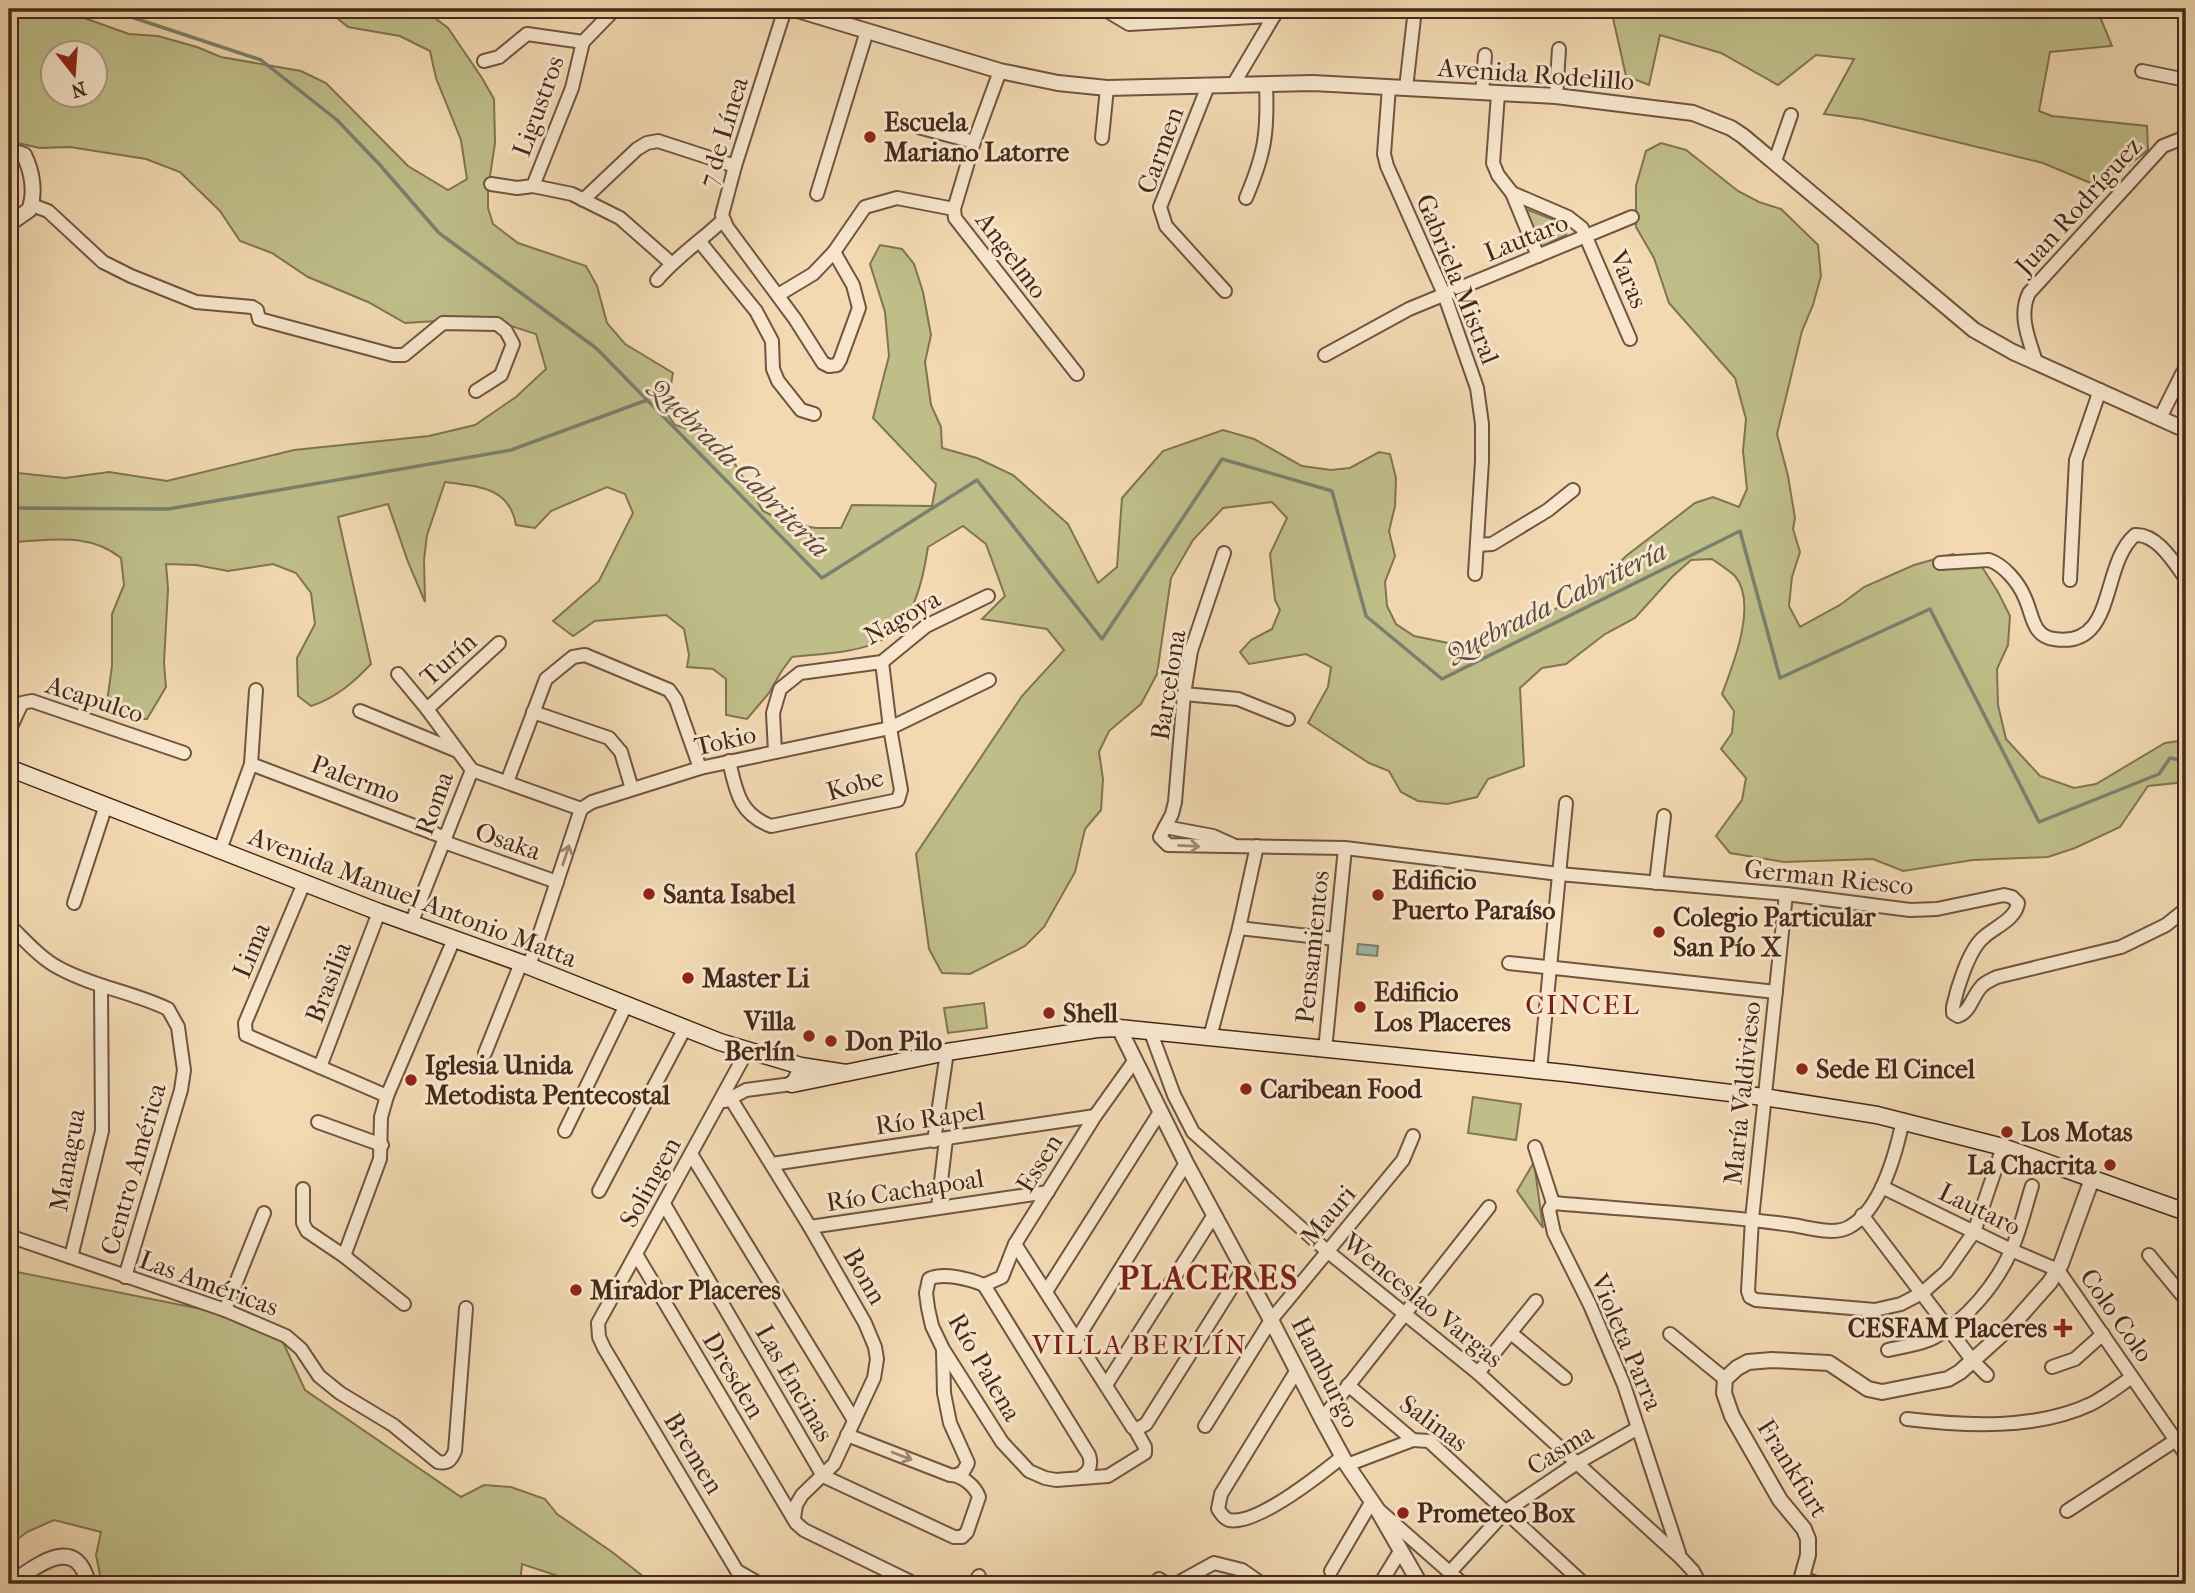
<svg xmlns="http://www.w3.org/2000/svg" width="2195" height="1593" viewBox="0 0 2195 1593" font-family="'IM FELL French Canon',serif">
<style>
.green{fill:#bfbe89;stroke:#827352;stroke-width:2;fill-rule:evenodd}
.water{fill:#9cbaa8;stroke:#7a806f;stroke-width:2}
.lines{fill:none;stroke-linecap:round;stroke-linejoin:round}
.stream{stroke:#7a806f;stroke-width:3.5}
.minor-casing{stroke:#715440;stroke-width:16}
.tertiary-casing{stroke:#715440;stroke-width:18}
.secondary-casing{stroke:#46281a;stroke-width:19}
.minor{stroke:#f7e6cd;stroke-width:12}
.tertiary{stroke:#f7e6cd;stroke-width:14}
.secondary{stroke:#f7e6cd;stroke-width:16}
.oneway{stroke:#9e8774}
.poi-dot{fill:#8f2418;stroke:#f7e6cd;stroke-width:2.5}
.labels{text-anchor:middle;stroke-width:6;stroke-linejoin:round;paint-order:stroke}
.street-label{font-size:26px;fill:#46281a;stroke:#f7e6cd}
.poi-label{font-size:26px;font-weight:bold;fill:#46281a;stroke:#f7e6cd;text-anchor:start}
.water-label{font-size:28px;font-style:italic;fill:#5c4c3e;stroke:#f7e6cd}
.neighbourhood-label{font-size:28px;letter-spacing:2px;fill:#7a1f14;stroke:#f7e6cd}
.district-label{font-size:33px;font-weight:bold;letter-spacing:2px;fill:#7a1f14;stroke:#f7e6cd}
</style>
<rect width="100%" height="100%" fill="#f2d9b2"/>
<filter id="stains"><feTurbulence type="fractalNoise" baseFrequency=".00286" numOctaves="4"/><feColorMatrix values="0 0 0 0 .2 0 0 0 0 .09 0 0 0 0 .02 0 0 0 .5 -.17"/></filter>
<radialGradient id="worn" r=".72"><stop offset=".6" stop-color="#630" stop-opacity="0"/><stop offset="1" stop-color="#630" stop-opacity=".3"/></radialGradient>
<!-- green -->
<g class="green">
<path d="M9 9H59L129 34 158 36 197 47 221 57 301 71 326 83 408 166 448 190 467 179 461 140 436 78 430 51 400 36 348 27 326 9H423L448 28 482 78 494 99 495 143 488 189V208L493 224 518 243 586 266 597 286 607 323 625 344 673 373 666 412 675 425 706 434 726 449 763 511 787 523 816 528H841L852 505 932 506 936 484 873 418 889 356 885 312 870 264 880 245 902 249 914 264 923 292 931 335 925 362 931 405 941 427 942 448 977 458 1013 475 1068 524 1098 583 1117 567 1122 498 1163 451 1223 430 1254 439 1302 466 1331 470 1350 468 1379 452 1390 454 1396 478 1395 506 1389 531 1395 556 1385 582 1387 606 1396 624 1414 636 1463 646 1518 629 1594 588 1626 556 1695 503 1713 497 1739 507 1747 489 1743 451 1746 419 1735 378 1669 303 1654 258 1636 227V186L1646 151 1661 143 1686 150 1738 191 1759 202 1781 209 1818 245 1821 276 1813 305 1802 331 1777 434 1788 476 1795 518 1793 529 1800 552 1792 577 1789 606 1800 627 1840 605 1864 587 1914 565 1953 554 1982 567 1998 592 2010 616 2008 645 1997 669 1998 705 2006 739 2040 776 2074 788 2096 784 2165 743 2186 740V782L2148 786 2120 827 2075 848 2048 857 1973 860 1903 871 1873 859 1784 862 1730 853 1716 836 1742 800 1746 778 1721 749 1732 733 1734 711 1722 694C1733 665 1758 604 1735 576 1729 570 1719 564 1712 559L1691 560 1672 577 1635 618 1605 634 1566 664 1542 668 1520 688 1524 766 1488 779 1477 797 1447 804 1418 801 1401 792 1389 771 1369 763 1308 723 1328 687 1331 667 1306 654 1249 664 1240 652 1251 640 1272 629 1280 610 1275 600 1270 554 1287 518 1272 502 1223 508 1193 540 1171 578 1157 674 1141 704 1109 731 1099 752 1103 779 1101 810 1085 829 1075 872 1044 927 1025 946 970 974 942 973 929 949 916 854 1022 696 1064 650 1047 629 982 619 1005 596 986 544 963 526 928 547C923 580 914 624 882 640 859 653 818 654 792 657L781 672 769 693 747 719 726 715V679L713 669 687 667 689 655 684 629 666 615 595 621 573 636 553 621 599 581 633 513 625 494 607 487 551 511 535 528 516 525C509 486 478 487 445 482L427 535 424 560 425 602 408 562 388 504 338 517 371 664C354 682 336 698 311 706L298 696 297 658 315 624 311 593 296 573 273 564 228 571 196 565 166 564 168 589 164 663 166 687 147 719H130L107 702 112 666V614L124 585 121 558C88 531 49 541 9 542V472L65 478 109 472 167 481 294 450 429 436 475 425 516 397 546 369 536 334 486 318 405 323 368 302 308 277 272 253 240 241 220 211 180 172 146 159 70 147 40 148 9 141ZM52 52H94V94H52Z"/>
<polygon points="1611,9 2103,9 2098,12 2112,46 2050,52 2039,111 2052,116 2147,126 2148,150 2100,187 2043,163 1862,119 1824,114 1854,59 1816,55 1778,85 1721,53 1660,35 1649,85 1626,76"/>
<polygon points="1523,208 1562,223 1567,230 1566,235 1541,247"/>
<polygon points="984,1003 987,1028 948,1033 944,1008"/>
<polygon points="1473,1097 1521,1104 1516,1140 1468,1133"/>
<polygon points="1534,1162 1543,1228 1517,1191"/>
<polygon points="9,1263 12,1271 211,1311 282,1340 305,1390 461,1497 484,1485 511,1487 545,1499 557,1514 612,1552 653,1584 582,1584 522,1564 520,1584 102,1584 96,1555 101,1532 54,1520 27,1532 9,1546"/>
</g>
<!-- water -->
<polygon class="water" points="1358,944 1378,946 1377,956 1357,954"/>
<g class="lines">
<!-- stream -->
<g class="stream">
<polyline points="107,9 261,60 337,120 380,165 439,233 596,348 822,578 977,480 1102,639 1222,459 1332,491 1366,616 1442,679 1740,531 1780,678 1930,609 2039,822 2159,774 2170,758 2186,761"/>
<polyline points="9,508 168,509 511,450 647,400"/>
</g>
<!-- minor casing -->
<g class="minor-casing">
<g id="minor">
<polyline points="785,9 735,166 722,215 727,227 795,319 823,363 829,366 837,365 840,360 859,308 853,285 834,252"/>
<polyline points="1104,9 1129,24 1274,16"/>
<polyline points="484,61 499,57 527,34 583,42"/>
<polyline points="1000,71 974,142 954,209 955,218 1077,374"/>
<polyline points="2142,71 2186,80"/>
<polyline points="1233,85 1278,9"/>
<polyline points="1208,86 1160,207 1166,226 1225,291"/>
<polyline points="1389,87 1384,154 1387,166 1444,294 1477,388 1482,424 1482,461 1475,574"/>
<polyline points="1406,88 1415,9"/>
<polyline points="1482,93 1485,55"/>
<polyline points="1498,94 1493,163 1498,175 1512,193 1538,256"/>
<polyline points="1556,96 1559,49"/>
<polyline points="918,127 974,142"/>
<polyline points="1102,138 1107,88"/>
<polyline points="1775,161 1791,115"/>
<polyline points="491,184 517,188 533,186 572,88 583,42 615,9"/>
<polyline points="533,186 572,194 620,218 671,263"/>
<polyline points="1512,193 1568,217 1582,228 1630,339"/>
<polyline points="817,194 867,31"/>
<path d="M1246 198C1265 153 1268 133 1266 84"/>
<polyline points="583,200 637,149 647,143 658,141 735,166"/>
<polyline points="32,205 48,211 103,262 131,276 196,302 252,307 257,310 259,319 393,355 404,355 443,323 497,324 506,331 513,344 501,375 476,391"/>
<polyline points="700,242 756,311 772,341 773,369 778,381 801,410 814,414"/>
<path d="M657 280C676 257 701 241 723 220"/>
<polyline points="778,295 813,274 834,252 865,207 897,198 954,209"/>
<polyline points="1325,355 1409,309 1632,217"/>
<path d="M2036 362C2029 339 2018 316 2029 293L2163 146 2186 137"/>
<polyline points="2160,418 2183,372"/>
<polyline points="1477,545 1492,544 1548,510 1573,490"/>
<path d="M1224 553 1191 651 1184 694 1175 802 1172 814 1160 837 1168 845 1345 848 1559 874 1786 894 1910 910 1937 909 2004 895 2012 897 2018 903C2016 919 1995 927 1984 937 1969 949 1957 988 1953 1007V1013L1958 1016C1970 1012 1972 997 1981 987 1985 982 1991 980 1997 977L2121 947 2166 925 2186 909"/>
<path d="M1940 563 1989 560C2004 565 2019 583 2025 598 2033 615 2032 636 2054 639 2117 649 2100 565 2135 535 2157 533 2175 564 2186 579"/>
<polyline points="2070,580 2076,460 2100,390"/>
<polyline points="398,674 427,709 472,770"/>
<polyline points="1184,694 1238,699 1288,719"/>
<polyline points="427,709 499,643"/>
<polyline points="360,711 455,750"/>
<polyline points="533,712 609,738 621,752 632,789"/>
<polyline points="9,731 22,703 32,701 184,753"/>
<polyline points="775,752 773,713 780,689 800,673 882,662 926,626 988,596"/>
<path d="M729 761C736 791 739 814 771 826L898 800 901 790 890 728 882 662"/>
<polyline points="251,764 446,838"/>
<polyline points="472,770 581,809 592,802 700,768 890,728 989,680"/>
<polyline points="507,782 546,679 573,657 585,655 669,690 676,700 700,768"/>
<polyline points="1165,827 1213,836 1233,845"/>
<polyline points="444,842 557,882"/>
<polyline points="220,850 251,764 256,690"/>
<polyline points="304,883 245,1023 246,1035 387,1096"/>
<polyline points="1656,883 1664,816"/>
<polyline points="1786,894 1752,1219 1748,1291 1750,1297 1756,1300 1875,1310 1901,1304 1922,1293 1946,1272 1974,1232 2003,1147"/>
<polyline points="74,903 106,805"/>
<polyline points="411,924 472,770"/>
<path d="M9 925C25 940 40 958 59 968 94 987 133 992 168 1009L178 1027 180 1042 184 1070 181 1090 125 1277"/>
<polyline points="1239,928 1335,939"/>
<polyline points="1509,963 1776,992"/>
<polyline points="529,966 581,809"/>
<polyline points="1150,1030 1174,1095 1193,1132 1327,1251 1478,1373 1680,1557 1693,1571 1700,1584"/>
<polyline points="1210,1037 1239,928 1257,846"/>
<polyline points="1325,1050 1345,848"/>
<polyline points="747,1051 598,1323 599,1337 604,1348 737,1571 760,1584"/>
<polyline points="485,1053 521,963"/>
<polyline points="320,1067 379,912"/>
<polyline points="1540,1070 1566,803"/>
<polyline points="726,1091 810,1227 865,1323 875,1347 877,1359 874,1378 834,1464 802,1495 796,1505 794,1518"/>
<polyline points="725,1101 746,1090 792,1084 801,1066"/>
<polyline points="318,1122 382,1145"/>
<polyline points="565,1131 626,1005"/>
<polyline points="934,1141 947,1052"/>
<polyline points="1535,1147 1553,1203 1549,1210 1554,1233 1590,1305 1624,1385 1679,1553"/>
<polyline points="691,1154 854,1420"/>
<polyline points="772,1164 1095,1116"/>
<polyline points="1882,1187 2011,1250 2058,1270 2186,1455"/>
<polyline points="303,1189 303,1223 307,1231 344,1256 404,1304"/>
<polyline points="599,1191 685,1028"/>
<path d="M1553 1203C1632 1210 1713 1214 1792 1225 1808 1227 1834 1236 1849 1227 1881 1210 1896 1153 1903 1120"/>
<path d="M664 1204 823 1476 954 1537H962L967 1532 979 1497C975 1486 962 1475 950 1475L847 1435"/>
<polyline points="938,1207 946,1139"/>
<polyline points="1862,1215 1973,1361 1987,1375"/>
<polyline points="810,1227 1048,1192"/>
<path d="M9 1236 225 1310 286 1336 301 1349 319 1376 340 1393 393 1425 438 1462C448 1464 451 1460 455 1451L466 1308"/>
<polyline points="1015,1244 1133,1428 1137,1429 1146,1424 1244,1268"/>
<polyline points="636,1254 796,1523 804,1530 915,1584"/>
<polyline points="2149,1255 2186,1300"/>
<polyline points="344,1256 380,1159 381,1117 387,1096 454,939"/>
<polyline points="71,1257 102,1131 101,986"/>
<path d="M984 1285C970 1279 943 1272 929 1279L926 1293 928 1308 932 1326 943 1349 1002 1442 1029 1471 1045 1478 1056 1480 1108 1476 1145 1453V1447L1135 1429"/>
<polyline points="984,1285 1002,1277 1015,1244 1095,1116 1135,1060"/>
<path d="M984 1285 1089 1455C1092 1465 1090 1471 1082 1476"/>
<polyline points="1047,1290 1160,1112"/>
<polyline points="225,1310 264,1213"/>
<polyline points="1511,1333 1565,1378"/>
<polyline points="1670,1334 1725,1379"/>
<polyline points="1077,1339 1186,1163"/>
<path d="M1888 1350C1903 1346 1921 1345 1935 1337 1966 1321 1996 1284 2010 1253 2020 1232 2025 1208 2032 1186"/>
<polyline points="943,1351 944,1393 950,1423 968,1463 963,1472 957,1475"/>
<polyline points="2052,1367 2075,1359 2103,1334"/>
<path d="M1297 1370 1221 1494 1218 1509C1221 1513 1223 1518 1229 1520 1256 1526 1321 1474 1342 1457"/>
<polyline points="1478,1373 1536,1301"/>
<polyline points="1106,1385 1214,1215"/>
<polyline points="1348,1385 1413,1440 1429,1441 1584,1584"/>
<polyline points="1322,1419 1489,1207"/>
<path d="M1907 1419C1965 1426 2036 1430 2091 1404 2105 1397 2119 1386 2132 1377"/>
<polyline points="1205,1426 1271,1320 1403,1160 1413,1136"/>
<polyline points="1347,1465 1413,1440"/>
<polyline points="1380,1511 1463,1584"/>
<polyline points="2067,1511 2176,1440"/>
<polyline points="1331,1571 1372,1501"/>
<polyline points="1450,1572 1506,1511 1577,1463 1638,1428"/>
<polyline points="1159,1579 1167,1584"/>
<polyline points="974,1584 979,1576"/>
<polyline points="1176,1584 1214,1563 1242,1570 1262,1584"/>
<polyline points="1380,1584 1401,1550"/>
</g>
</g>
<!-- tertiary casing -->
<g class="tertiary-casing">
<g id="tertiary">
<polyline points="794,9 1000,71 1058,83 1107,88 1313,83 1556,96 1693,113 1731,128 1743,136 1974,330 2013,352 2186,430"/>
<path d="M9 150 24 155C32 171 36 193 29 210L9 224"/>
<polyline points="1119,1028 1186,1163 1271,1320 1322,1419 1347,1465 1377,1509 1420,1584"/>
<polyline points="1802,1579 1816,1584"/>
<path d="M10 1584C35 1567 77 1532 88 1584"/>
<polyline points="1800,1584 1808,1555 1808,1539 1804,1529 1780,1500 1732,1416 1724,1393 1725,1379 1737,1368 1748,1362 1772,1360 1829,1363 1868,1389 1882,1392 1948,1379 1960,1372 2012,1325 2050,1282 2061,1264 2092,1179"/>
</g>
</g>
<!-- secondary casing -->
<g class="secondary-casing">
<g id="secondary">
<polyline points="9,768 379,912 521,963 720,1042 801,1066 846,1073 947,1052 1097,1029 1119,1028 1565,1073 1764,1097 1877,1115 2003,1147 2186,1212"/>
<polyline points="792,1084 841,1074"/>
</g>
</g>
<!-- minor -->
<use href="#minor" class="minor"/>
<!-- tertiary -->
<use href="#tertiary" class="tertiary"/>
<!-- secondary -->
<use href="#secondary" class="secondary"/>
</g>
<!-- one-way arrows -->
<defs><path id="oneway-shaft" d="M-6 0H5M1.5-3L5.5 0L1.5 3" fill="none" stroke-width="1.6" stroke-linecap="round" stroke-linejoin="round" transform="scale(1.75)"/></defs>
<g class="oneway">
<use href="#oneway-shaft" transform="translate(1189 846) rotate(3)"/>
<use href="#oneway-shaft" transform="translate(566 855) rotate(-72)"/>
<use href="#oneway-shaft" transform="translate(902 1456) rotate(21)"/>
</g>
<!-- markers -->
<g class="poi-dot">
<circle cx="870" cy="137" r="7"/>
<circle cx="649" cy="894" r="7"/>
<circle cx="1378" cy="895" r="7"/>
<circle cx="1659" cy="932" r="7"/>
<circle cx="688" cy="978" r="7"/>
<circle cx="1360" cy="1007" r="7"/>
<circle cx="1049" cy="1013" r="7"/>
<circle cx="809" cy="1036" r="7"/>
<circle cx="831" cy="1041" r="7"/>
<circle cx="1802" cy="1069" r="7"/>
<circle cx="411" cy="1080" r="7"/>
<circle cx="1246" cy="1089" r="7"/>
<circle cx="2007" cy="1132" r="7"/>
<circle cx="2110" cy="1165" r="7"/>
<circle cx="576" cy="1290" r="7"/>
<path d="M2059.5 1317.5h7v7h7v7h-7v7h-7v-7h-7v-7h7z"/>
<circle cx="1403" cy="1513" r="7"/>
</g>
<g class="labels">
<!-- street labels -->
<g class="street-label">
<text transform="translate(1536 74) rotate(4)" y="9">Avenida Rodelillo</text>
<text transform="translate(538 106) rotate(-70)" y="9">Ligustros</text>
<text transform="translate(723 132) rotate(-73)" y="9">7 de Línea</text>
<text transform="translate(1160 150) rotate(-70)" y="9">Carmen</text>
<text transform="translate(2078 206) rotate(-48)" y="9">Juan Rodríguez</text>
<text transform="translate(1526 237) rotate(-22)" y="9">Lautaro</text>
<text transform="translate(1012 255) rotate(53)" y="9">Angelmo</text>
<text transform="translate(1458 279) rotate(68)" y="9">Gabriela Mistral</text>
<text transform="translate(1629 279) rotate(67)" y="9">Varas</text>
<text transform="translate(902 617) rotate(-30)" y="9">Nagoya</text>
<text transform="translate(448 659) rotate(-42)" y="9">Turín</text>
<text transform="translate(1168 685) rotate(-81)" y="9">Barcelona</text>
<text transform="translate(95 699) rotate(18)" y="9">Acapulco</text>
<text transform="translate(725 740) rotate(-13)" y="9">Tokio</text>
<text transform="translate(356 779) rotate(21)" y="9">Palermo</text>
<text transform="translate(855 784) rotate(-16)" y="9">Kobe</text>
<text transform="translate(434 803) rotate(-70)" y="9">Roma</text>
<text transform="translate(508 841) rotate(19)" y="9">Osaka</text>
<text transform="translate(1829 877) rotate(6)" y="9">German Riesco</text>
<text transform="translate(413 897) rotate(21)" y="9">Avenida Manuel Antonio Matta</text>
<text transform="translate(1312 947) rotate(-84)" y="9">Pensamientos</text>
<text transform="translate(251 950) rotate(-67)" y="9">Lima</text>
<text transform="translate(328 982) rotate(-69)" y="9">Brasilia</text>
<text transform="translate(1742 1093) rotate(-84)" y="9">María Valdivieso</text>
<text transform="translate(930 1118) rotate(-8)" y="9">Río Rapel</text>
<text transform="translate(67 1160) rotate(-80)" y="9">Managua</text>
<text transform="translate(1039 1163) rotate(-58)" y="9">Essen</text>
<text transform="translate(133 1169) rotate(-74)" y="9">Centro América</text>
<text transform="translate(650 1182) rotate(-61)" y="9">Solingen</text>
<text transform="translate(905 1190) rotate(-9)" y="9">Río Cachapoal</text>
<text transform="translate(1980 1209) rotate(26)" y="9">Lautaro</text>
<text transform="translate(1328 1215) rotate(-50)" y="9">Mauri</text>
<text transform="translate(865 1276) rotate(60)" y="9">Bonn</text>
<text transform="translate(209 1283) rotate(20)" y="9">Las Américas</text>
<text transform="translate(1423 1300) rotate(39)" y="9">Wenceslao Vargas</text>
<text transform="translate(2117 1315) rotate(55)" y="9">Colo Colo</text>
<text transform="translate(1627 1342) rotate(67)" y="9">Violeta Parra</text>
<text transform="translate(985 1367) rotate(60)" y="9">Río Palena</text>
<text transform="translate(1326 1372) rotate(63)" y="9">Hamburgo</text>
<text transform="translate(734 1375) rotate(59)" y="9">Dresden</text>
<text transform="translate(795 1383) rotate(60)" y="9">Las Encinas</text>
<text transform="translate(1434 1423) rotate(36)" y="9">Salinas</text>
<text transform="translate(1560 1449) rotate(-32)" y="9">Casma</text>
<text transform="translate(694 1453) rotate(59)" y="9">Bremen</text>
<text transform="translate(1793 1468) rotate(58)" y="9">Frankfurt</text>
</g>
<!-- poi labels -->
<g class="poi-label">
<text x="884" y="131">Escuela<tspan x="884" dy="30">Mariano Latorre</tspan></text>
<text x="1392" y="889">Edificio<tspan x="1392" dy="30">Puerto Paraíso</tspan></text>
<text x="663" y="903">Santa Isabel</text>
<text x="1673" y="926">Colegio Particular<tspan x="1673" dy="30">San Pío X</tspan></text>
<text x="702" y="987">Master Li</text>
<text x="1374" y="1001">Edificio<tspan x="1374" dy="30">Los Placeres</tspan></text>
<text x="1063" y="1022">Shell</text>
<text x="795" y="1030" text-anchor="end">Villa<tspan x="795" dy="30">Berlín</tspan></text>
<text x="845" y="1050">Don Pilo</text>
<text x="425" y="1074">Iglesia Unida<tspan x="425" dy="30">Metodista Pentecostal</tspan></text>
<text x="1816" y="1078">Sede El Cincel</text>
<text x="1260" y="1098">Caribean Food</text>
<text x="2021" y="1141">Los Motas</text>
<text x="2096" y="1174" text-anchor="end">La Chacrita</text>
<text x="590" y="1299">Mirador Placeres</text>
<text x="2047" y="1337" text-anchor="end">CESFAM Placeres</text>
<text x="1417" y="1522">Prometeo Box</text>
</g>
<!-- water labels -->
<g class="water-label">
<text transform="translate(740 467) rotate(45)" y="10">Quebrada Cabritería</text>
<text transform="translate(1556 601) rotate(-26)" y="10">Quebrada Cabritería</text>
</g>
<!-- neighbourhood labels -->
<g class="neighbourhood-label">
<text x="1583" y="1014">CINCEL</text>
<text x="1140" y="1354">VILLA BERLÍN</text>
</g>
<!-- district labels -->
<g class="district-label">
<text x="1209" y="1289">PLACERES</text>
</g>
</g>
<!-- margin -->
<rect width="2195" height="1593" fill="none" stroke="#f2d9b2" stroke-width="35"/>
<rect x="10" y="10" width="2174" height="1572" fill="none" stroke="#46281a" stroke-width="3.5"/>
<rect x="18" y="18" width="2160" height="1558" fill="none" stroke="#46281a" stroke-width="2"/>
<!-- north arrow -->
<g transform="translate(74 74) rotate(163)"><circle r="33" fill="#f7e6cd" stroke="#b09a85" stroke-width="2"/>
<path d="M0-5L12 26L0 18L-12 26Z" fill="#8f2418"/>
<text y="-10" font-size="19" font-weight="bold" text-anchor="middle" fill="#46281a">N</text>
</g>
<rect width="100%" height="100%" filter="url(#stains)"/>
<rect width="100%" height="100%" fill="url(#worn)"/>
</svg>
